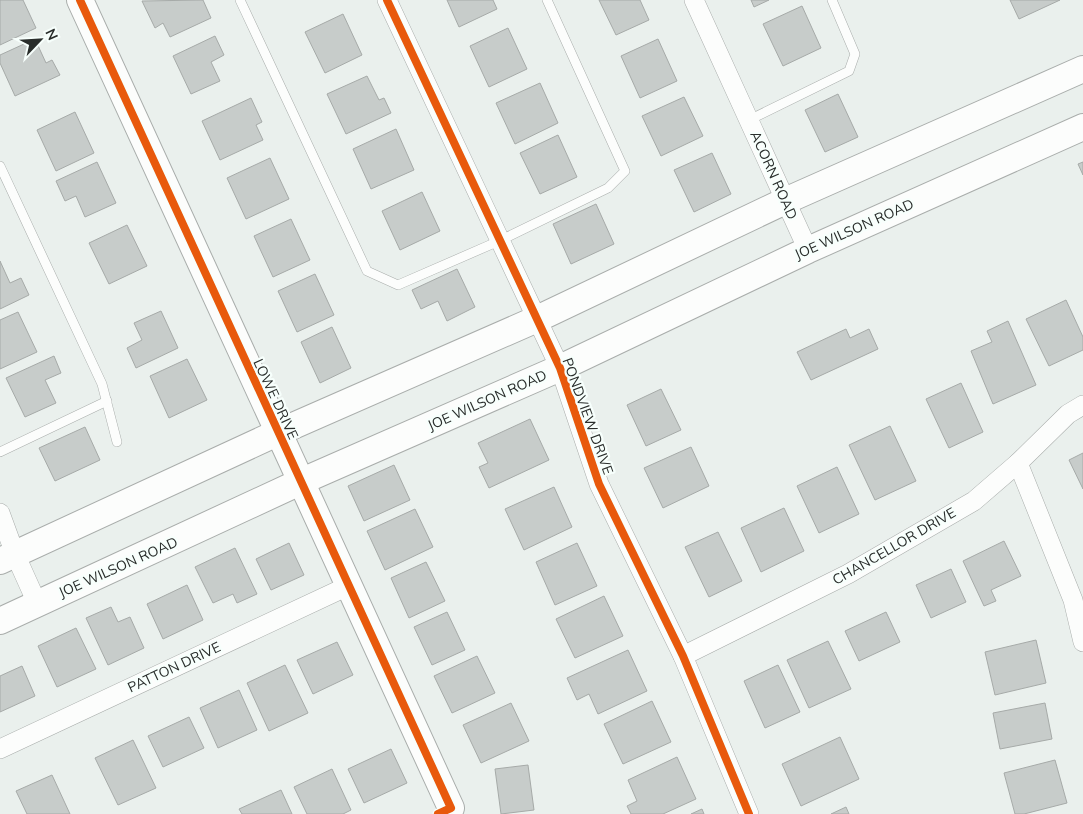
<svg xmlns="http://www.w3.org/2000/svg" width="1083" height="814" viewBox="0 0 1083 814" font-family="Mulish,sans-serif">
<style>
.building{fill:#c7ccca;stroke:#a6aaa8}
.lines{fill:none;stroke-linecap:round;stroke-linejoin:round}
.lane-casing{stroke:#a9adab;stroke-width:10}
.street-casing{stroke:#a9adab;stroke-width:20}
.secondary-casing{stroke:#a9adab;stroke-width:28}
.lane{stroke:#fcfdfc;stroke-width:9}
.street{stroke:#fcfdfc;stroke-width:19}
.secondary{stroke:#fcfdfc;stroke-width:26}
.cycleway-casing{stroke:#f7fffc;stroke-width:11}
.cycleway{stroke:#e8590c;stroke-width:8}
.labels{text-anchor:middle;stroke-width:4.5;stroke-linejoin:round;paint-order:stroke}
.street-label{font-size:14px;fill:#292d2b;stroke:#f7fffc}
</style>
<rect width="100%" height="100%" fill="#eaf0ed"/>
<!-- building -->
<g class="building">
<polygon points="0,0 23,0 36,28 0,45"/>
<polygon points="203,0 211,18 170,37 163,23 155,28 142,1"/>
<polygon points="447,0 493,0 497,9 459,27"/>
<polygon points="599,0 640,0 649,20 616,35"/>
<polygon points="751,0 769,0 754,7"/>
<polygon points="1010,0 1060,0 1019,19"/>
<polygon points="802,6 821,48 783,66 763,24"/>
<polygon points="343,14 362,55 325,73 305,32"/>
<polygon points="508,28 527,69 489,87 470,46"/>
<polygon points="215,36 224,55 211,62 220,81 191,94 173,56"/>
<polygon points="35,39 46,63 52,60 60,75 15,96 0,63 0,55"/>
<polygon points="658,39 677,81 640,98 621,56"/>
<polygon points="367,76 379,100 384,98 391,113 346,134 327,94"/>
<polygon points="540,83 558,123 515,144 496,103"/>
<polygon points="838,94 858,137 825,152 805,110"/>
<polygon points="684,97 703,136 661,156 642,116"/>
<polygon points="251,98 262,122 256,125 263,140 220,160 202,121"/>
<polygon points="75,112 94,153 56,171 37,130"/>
<polygon points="396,129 414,170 371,189 353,149"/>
<polygon points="558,135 577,177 540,194 520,153"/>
<polygon points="712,153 731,194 694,212 674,170"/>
<polygon points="270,158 289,199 246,219 227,178"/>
<polygon points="97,162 116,203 85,217 76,196 65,201 56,181"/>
<polygon points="1083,162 1083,175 1078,164"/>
<polygon points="422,192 440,231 400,250 382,211"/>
<polygon points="596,204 614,244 571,264 553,224"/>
<polygon points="291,219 310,260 273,277 254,236"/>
<polygon points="127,225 147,266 109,284 89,243"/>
<polygon points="0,261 10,283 21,278 29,295 0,309"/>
<polygon points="457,269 475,307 447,321 438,301 421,309 412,290"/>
<polygon points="315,274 334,315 297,332 278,291"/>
<polygon points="1066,300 1083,337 1083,350 1049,366 1026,319"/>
<polygon points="161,311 178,348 136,368 127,348 142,340 134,323"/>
<polygon points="18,312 37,352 0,369 0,320"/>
<polygon points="1008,321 1036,385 993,404 971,351 992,342 987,331"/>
<polygon points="332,327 351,368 320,383 301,342"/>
<polygon points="846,329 850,338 869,329 878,349 811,380 797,352"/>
<polygon points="54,356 61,373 45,380 56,403 25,417 6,378"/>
<polygon points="187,359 207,400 169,418 150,376"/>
<polygon points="961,383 983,432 949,448 926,399"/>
<polygon points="661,389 681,430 646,446 627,405"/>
<polygon points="530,419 549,460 489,488 479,467 488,463 478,443"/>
<polygon points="890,426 916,481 875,500 849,445"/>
<polygon points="85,427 100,460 55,481 39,448"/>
<polygon points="691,447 709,486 663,508 644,468"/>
<polygon points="1083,453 1083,489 1069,460"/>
<polygon points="394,465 410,500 364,521 348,486"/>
<polygon points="837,467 859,514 819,533 797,486"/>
<polygon points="554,487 572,527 524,550 505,509"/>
<polygon points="784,508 804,551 761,572 741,528"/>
<polygon points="415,509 433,547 385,570 367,531"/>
<polygon points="718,532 742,581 709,597 685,547"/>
<polygon points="1004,541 1021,576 991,590 996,601 984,606 963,561"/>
<polygon points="289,543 304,575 271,590 256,559"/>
<polygon points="577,543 597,586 555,605 536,562"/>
<polygon points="235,548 257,594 237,603 233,594 213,603 195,567"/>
<polygon points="426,562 445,601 409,618 391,578"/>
<polygon points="951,569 966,602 931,618 916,585"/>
<polygon points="187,585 203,620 163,639 147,604"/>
<polygon points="604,596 623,636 575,658 556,619"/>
<polygon points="111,607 118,622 130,617 144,648 108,665 86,618"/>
<polygon points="447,612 465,650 432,665 414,627"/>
<polygon points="886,612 900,642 859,661 845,631"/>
<polygon points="76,628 96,669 57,687 38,646"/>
<polygon points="1036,640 1046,683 995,695 985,652"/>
<polygon points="828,641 851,689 809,708 787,660"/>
<polygon points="337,642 353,675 313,694 297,660"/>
<polygon points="628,650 647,691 598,714 589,694 577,700 567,678"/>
<polygon points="477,656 495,693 452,713 434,676"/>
<polygon points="285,665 308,713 269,731 247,683"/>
<polygon points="778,665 800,712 765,728 744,681"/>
<polygon points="22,666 35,696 0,712 0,676"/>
<polygon points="239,690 257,730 218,748 200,708"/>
<polygon points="652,701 671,742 623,764 604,724"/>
<polygon points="511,703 529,741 481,763 463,725"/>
<polygon points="1045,703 1052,739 1000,749 993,713"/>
<polygon points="189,717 204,748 163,767 148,736"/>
<polygon points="840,737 859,779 801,806 782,764"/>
<polygon points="133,740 156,788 118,805 95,758"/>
<polygon points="391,749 407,783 364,803 348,769"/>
<polygon points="677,757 696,799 663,814 631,814 627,806 637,801 628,780"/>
<polygon points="1055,760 1067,803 1024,814 1015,814 1004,773"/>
<polygon points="528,765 534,810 501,814 495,769"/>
<polygon points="332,769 351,810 343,814 307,814 294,787"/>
<polygon points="52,775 70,814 27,814 16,791"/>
<polygon points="281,790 292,814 242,814 239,809"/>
<polygon points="846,807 849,814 831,814"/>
<polygon points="702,809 704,814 691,814"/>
</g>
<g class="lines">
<!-- lane casing -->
<g class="lane-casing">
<g id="lane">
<polyline points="240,0 367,271 398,285 499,241 608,188 625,171 547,0"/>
<polyline points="749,120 849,71 855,54 832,0"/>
<polyline points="0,166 102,384 117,442"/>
<polyline points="0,452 107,401"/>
</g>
</g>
<!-- street casing -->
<g class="street-casing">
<g id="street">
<polyline points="387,0 560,368 599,484 683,656 749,814"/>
<polyline points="694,0 808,250"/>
<polyline points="1018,463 1073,600 1083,642"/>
<polyline points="0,513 15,554 37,603"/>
<polyline points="683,656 848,574 974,501 1018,463 1068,414 1083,405"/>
<polyline points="0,749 348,586"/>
</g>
</g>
<!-- secondary casing -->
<g class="secondary-casing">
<g id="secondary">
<polyline points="80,0 451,808"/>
<polyline points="0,561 277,433 537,319 785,201 1083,69"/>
<polyline points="0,621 300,482 560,368 808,250 1083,127"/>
</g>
</g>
<!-- lane -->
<use href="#lane" class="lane"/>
<!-- street -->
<use href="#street" class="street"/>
<!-- secondary -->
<use href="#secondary" class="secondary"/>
<!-- cycleway casing -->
<g class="cycleway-casing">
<g id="cycleway">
<polyline points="80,0 451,808 438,814"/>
<polyline points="387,0 560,368 599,484 683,656 749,814"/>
</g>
</g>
<!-- cycleway -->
<use href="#cycleway" class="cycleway"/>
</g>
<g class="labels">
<!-- street labels -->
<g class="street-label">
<text transform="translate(774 175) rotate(66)" y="5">ACORN ROAD</text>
<text transform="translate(854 229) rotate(-24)" y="5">JOE WILSON ROAD</text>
<text transform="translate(276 399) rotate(65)" y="5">LOWE DRIVE</text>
<text transform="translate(487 400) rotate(-24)" y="5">JOE WILSON ROAD</text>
<text transform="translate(588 416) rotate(70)" y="5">PONDVIEW DRIVE</text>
<text transform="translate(894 546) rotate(-30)" y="5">CHANCELLOR DRIVE</text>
<text transform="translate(118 567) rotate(-24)" y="5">JOE WILSON ROAD</text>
<text transform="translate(174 667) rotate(-25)" y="5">PATTON DRIVE</text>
</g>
</g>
<!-- north arrow -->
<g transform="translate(40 40) rotate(65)" stroke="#f7fffc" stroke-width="4" paint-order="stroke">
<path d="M0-4L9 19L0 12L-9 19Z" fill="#292d2b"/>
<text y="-8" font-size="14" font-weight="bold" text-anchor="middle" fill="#292d2b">N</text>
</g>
</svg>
